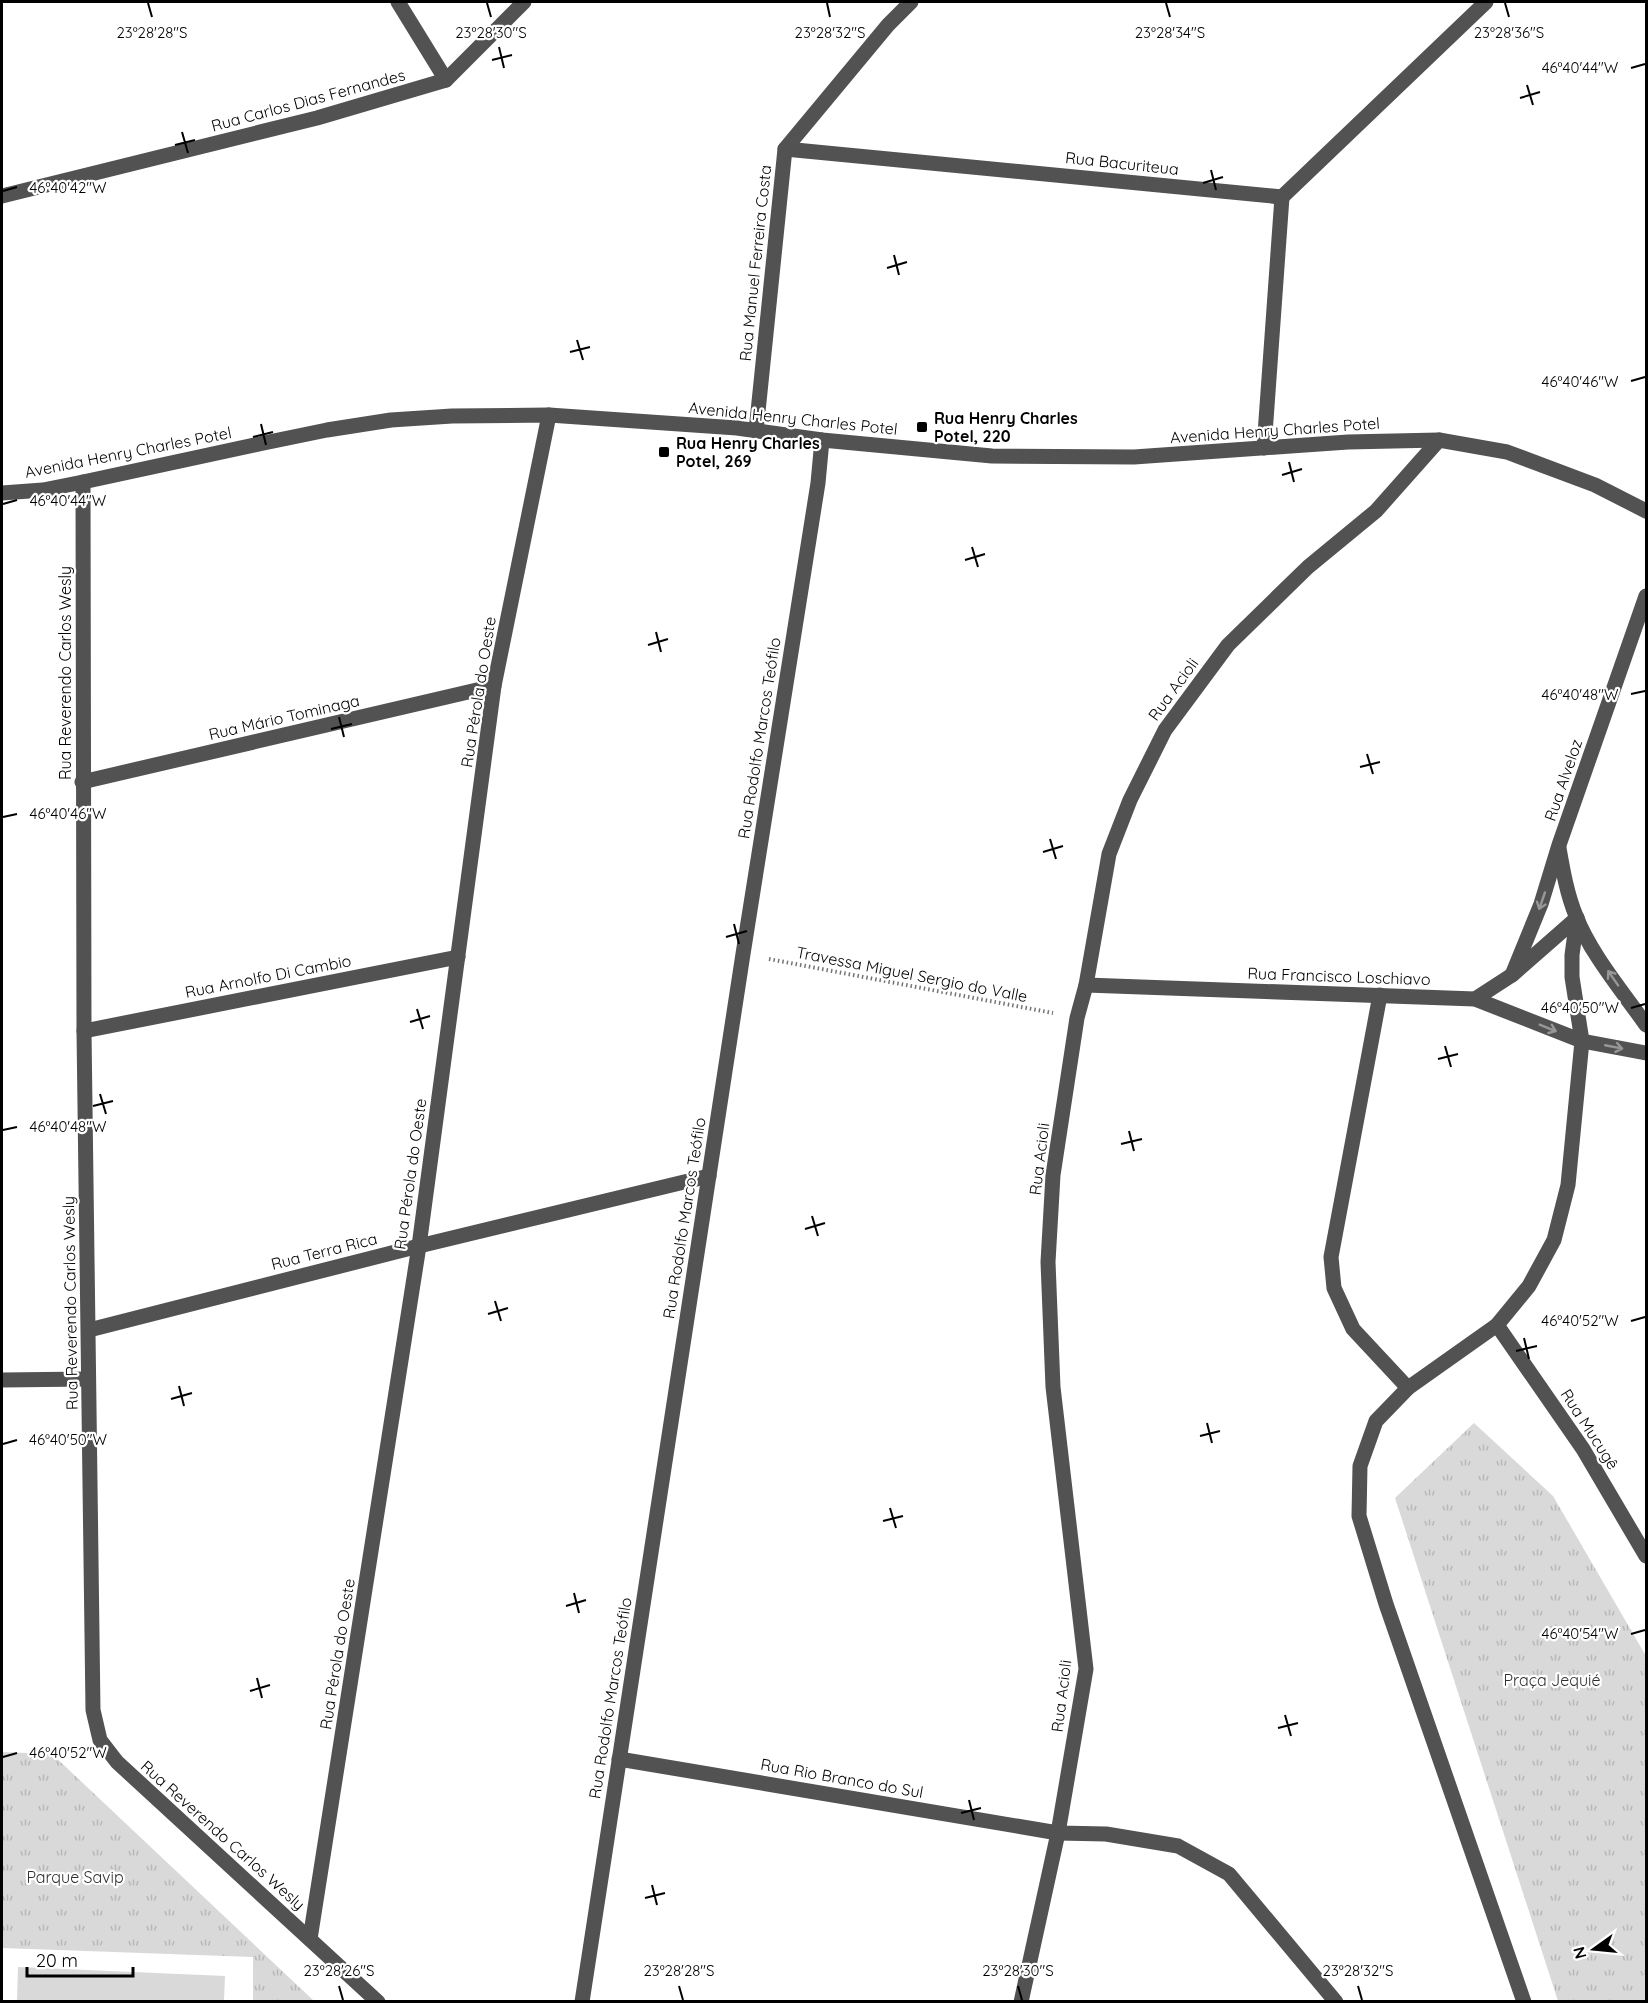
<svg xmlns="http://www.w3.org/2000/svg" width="1648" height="2003" viewBox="0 0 1648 2003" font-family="Quicksand,sans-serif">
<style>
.grass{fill:url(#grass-tufts)}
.pitch{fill:#d9d9d9}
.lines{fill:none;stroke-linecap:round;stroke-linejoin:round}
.path{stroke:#747474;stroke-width:4;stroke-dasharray:1.5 3;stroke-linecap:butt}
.minor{stroke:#525252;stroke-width:15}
.oneway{stroke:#979797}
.ticks{fill:none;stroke:#000;stroke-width:2}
.poi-dot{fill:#000;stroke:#fff;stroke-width:2}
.labels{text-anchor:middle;stroke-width:4.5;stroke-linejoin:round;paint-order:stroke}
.street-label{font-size:16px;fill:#000;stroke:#fff}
.poi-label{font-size:16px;font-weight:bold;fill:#000;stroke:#fff;text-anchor:start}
.park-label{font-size:16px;fill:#303030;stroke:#fff}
.ticks-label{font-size:15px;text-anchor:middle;fill:#000;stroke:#fff;stroke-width:4.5;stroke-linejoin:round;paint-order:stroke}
</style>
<defs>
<pattern id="grass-tufts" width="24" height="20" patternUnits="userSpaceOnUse" patternTransform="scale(1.5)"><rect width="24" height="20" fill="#d9d9d9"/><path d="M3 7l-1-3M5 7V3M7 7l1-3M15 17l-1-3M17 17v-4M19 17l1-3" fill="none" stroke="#b8b8b8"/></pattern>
</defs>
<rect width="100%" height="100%" fill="#fff"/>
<!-- grass -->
<g class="grass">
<polygon points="1474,1423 1553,1496 1646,1656 1646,2001 1558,2001 1395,1498"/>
<polygon points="2,1752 52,1754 314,2001 253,2001 253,1957 2,1948"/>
</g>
<!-- pitch -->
<polygon class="pitch" points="18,1967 225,1976 224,2001 17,2001"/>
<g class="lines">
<!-- path -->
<polyline class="path" points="769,959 1053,1013"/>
<!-- minor -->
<g class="minor">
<polyline points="398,2 446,80"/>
<polyline points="785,149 1282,197 1486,2"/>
<polyline points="2,196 317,118 446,80 524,2"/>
<polyline points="756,431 785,149 888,25 911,2"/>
<polyline points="1264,448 1282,197"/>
<polyline points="83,482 84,1031 93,1710 100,1740 117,1762 378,2002"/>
<polyline points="2,493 43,490 83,482 259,444 327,430 391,420 452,416 549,415 737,428 822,440 992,456 1134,457 1348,442 1439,440 1507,452 1595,485 1646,511"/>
<polyline points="82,782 494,686"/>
<path d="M1559 848C1563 871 1567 894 1576 916 1590 953 1623 992 1646 1025"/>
<polyline points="1512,975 1541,904 1559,845 1646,596"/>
<polyline points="1086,985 1475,999 1582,1041 1646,1053"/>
<polyline points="1380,995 1331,1257 1334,1288 1353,1329 1408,1388"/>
<polyline points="1475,999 1512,975 1577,918"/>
<polyline points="84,1031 458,957"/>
<polyline points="1497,1325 1583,1449 1646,1556"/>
<polyline points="89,1330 419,1246 709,1176"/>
<polyline points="2,1380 88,1379"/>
<polyline points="619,1759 1058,1833 1106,1834 1178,1846 1229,1874 1336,2002"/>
<polyline points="310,1939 419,1246 494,686 549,415"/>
<polyline points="582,2002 743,954 818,483 822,440"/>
<polyline points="1021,2002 1058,1833 1086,1669 1053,1387 1048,1262 1053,1175 1077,1018 1086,985 1109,854 1130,800 1165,730 1228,645 1308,567 1376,511 1439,440"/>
<polyline points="1524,2002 1386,1604 1359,1516 1360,1466 1376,1421 1408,1388 1497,1325 1529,1286 1554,1240 1568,1185 1582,1041 1572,977 1572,955 1577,918"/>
</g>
</g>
<!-- one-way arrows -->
<defs><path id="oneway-shaft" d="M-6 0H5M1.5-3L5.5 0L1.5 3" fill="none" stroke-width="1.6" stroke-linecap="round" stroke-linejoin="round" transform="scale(1.5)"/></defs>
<g class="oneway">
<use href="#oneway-shaft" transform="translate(1542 901) rotate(109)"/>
<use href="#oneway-shaft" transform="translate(1613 978) rotate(-125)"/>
<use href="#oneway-shaft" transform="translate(1548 1028) rotate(22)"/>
<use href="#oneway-shaft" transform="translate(1614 1047) rotate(11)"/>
</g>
<!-- ticks -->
<path class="ticks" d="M148 3 152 17M487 3 491 17M827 3 830 17M1166 3 1170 17M1505 3 1509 17M499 47 504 68M492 60 512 55M1631 68 1645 64M1527 85 1533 105M1520 98 1540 92M182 132 188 153M175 145 195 140M1211 170 1216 190M1203 183 1223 177M3 191 17 187M894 255 899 275M887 268 907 262M577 340 583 360M570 352 590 347M1631 381 1645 377M261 424 266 445M253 437 273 432M1289 462 1294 482M1282 475 1302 469M3 504 17 500M972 547 978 567M965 560 985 554M656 632 661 652M648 645 668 639M1631 694 1645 691M339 717 344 737M331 729 352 724M1367 754 1373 774M1360 767 1380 762M3 817 17 814M1050 839 1056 859M1043 852 1063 846M734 924 739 944M726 937 747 931M1631 1008 1645 1004M417 1009 423 1029M410 1022 430 1016M1445 1046 1451 1067M1438 1059 1458 1054M100 1094 106 1114M93 1106 113 1101M3 1130 17 1127M1129 1131 1134 1151M1121 1144 1142 1139M812 1216 818 1236M805 1229 825 1223M495 1301 501 1321M488 1314 508 1308M1631 1321 1645 1317M1524 1338 1529 1359M1516 1351 1537 1346M179 1386 184 1406M171 1399 192 1393M1207 1423 1212 1443M1200 1436 1220 1431M3 1444 17 1440M890 1508 896 1528M883 1521 903 1516M574 1593 579 1613M566 1606 586 1600M1631 1634 1645 1630M257 1678 262 1698M250 1691 270 1685M1285 1715 1291 1736M1278 1728 1298 1723M3 1757 17 1753M969 1800 974 1820M961 1813 981 1808M652 1885 657 1905M645 1898 665 1893M339 1986 343 2000M679 1986 683 2000M1018 1986 1022 2000M1358 1986 1362 2000"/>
<!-- markers -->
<g class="poi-dot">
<rect x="916" y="421" width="12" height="12" rx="3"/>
<rect x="658" y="446" width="12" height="12" rx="3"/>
</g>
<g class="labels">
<!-- street labels -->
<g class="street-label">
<text transform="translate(308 100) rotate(-15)" y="6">Rua Carlos Dias Fernandes</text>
<text transform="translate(1122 163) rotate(6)" y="6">Rua Bacuriteua</text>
<text transform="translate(755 263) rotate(-84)" y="6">Rua Manuel Ferreira Costa</text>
<text transform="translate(793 418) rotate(6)" y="6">Avenida Henry Charles Potel</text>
<text transform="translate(1275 430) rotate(-4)" y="6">Avenida Henry Charles Potel</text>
<text transform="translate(128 452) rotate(-11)" y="6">Avenida Henry Charles Potel</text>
<text transform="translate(65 673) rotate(-90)" y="6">Rua Reverendo Carlos Wesly</text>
<text transform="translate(1173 689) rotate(-54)" y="6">Rua Acioli</text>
<text transform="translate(478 692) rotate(-81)" y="6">Rua Pérola do Oeste</text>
<text transform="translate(284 717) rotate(-13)" y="6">Rua Mário Tominaga</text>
<text transform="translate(759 738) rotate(-81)" y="6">Rua Rodolfo Marcos Teófilo</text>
<text transform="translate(1563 780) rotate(-71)" y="6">Rua Alveloz</text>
<text transform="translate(912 974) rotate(11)" y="6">Travessa Miguel Sergio do Valle</text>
<text transform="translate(268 976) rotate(-11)" y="6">Rua Arnolfo Di Cambio</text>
<text transform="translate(1339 976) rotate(2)" y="6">Rua Francisco Loschiavo</text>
<text transform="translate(1039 1159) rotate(-83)" y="6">Rua Acioli</text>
<text transform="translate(410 1174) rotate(-82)" y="6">Rua Pérola do Oeste</text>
<text transform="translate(684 1218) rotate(-81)" y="6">Rua Rodolfo Marcos Teófilo</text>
<text transform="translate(324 1251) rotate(-14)" y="6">Rua Terra Rica</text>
<text transform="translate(70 1303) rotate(-91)" y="6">Rua Reverendo Carlos Wesly</text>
<text transform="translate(1590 1429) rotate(57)" y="6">Rua Mucugê</text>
<text transform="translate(337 1654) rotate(-81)" y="6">Rua Pérola do Oeste</text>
<text transform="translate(1061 1696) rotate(-83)" y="6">Rua Acioli</text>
<text transform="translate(610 1698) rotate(-81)" y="6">Rua Rodolfo Marcos Teófilo</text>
<text transform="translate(842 1778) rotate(10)" y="6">Rua Rio Branco do Sul</text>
<text transform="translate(223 1835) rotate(42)" y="6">Rua Reverendo Carlos Wesly</text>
</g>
<!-- poi labels -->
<g class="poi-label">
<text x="934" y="424">Rua Henry Charles<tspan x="934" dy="18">Potel, 220</tspan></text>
<text x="676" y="449">Rua Henry Charles<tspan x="676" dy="18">Potel, 269</tspan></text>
</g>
<!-- park labels -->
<g class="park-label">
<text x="1552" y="1686">Praça Jequié</text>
<text x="75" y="1883">Parque Savip</text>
</g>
</g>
<g class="ticks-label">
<text x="491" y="38">23°28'30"S</text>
<text x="830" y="38">23°28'32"S</text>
<text x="1170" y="38">23°28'34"S</text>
<text x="1509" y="38">23°28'36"S</text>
<text x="152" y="38">23°28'28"S</text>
<text x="1580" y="73">46°40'44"W</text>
<text x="68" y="193">46°40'42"W</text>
<text x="1580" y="387">46°40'46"W</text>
<text x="68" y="506">46°40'44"W</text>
<text x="1580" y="700">46°40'48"W</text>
<text x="68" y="819">46°40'46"W</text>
<text x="1580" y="1013">46°40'50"W</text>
<text x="68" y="1132">46°40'48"W</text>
<text x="1580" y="1326">46°40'52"W</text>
<text x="68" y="1445">46°40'50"W</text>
<text x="1580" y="1639">46°40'54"W</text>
<text x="68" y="1758">46°40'52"W</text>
<text x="339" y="1976">23°28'26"S</text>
<text x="679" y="1976">23°28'28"S</text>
<text x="1018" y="1976">23°28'30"S</text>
<text x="1358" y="1976">23°28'32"S</text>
</g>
<!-- border -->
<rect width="1648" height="2003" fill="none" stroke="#000000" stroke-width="6"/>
<!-- north arrow -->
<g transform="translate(1594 1949) rotate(255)" stroke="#ffffff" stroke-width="4.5" paint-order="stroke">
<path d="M0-4.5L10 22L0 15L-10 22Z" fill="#000000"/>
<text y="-9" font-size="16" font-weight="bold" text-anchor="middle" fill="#000000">N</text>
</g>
<!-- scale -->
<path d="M27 1967v9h106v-9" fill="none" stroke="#000000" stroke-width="3"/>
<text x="36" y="1967" font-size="18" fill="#000000" stroke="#ffffff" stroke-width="4.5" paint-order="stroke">20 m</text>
</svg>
